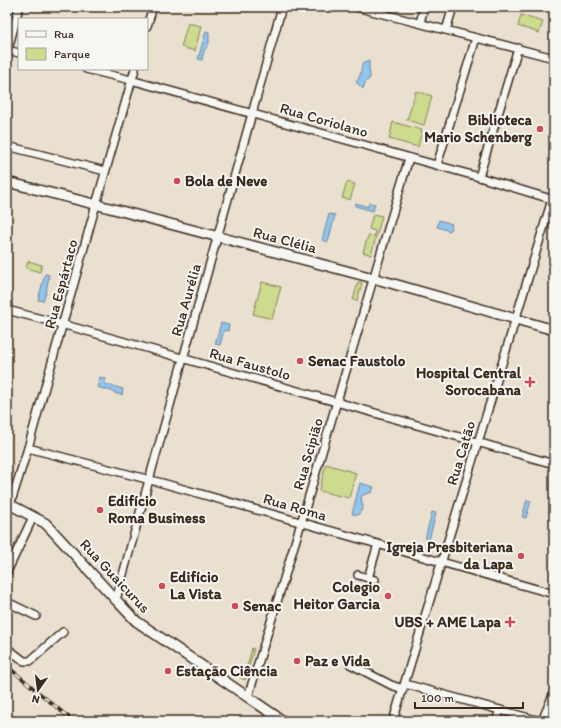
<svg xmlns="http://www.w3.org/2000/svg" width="561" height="728" viewBox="0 0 561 728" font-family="Itim,sans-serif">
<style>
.green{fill:#ccdb8e;stroke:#848256}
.water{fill:#91c4ee;stroke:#6f869b}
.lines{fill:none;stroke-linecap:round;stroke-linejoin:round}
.minor-casing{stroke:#3b2a1e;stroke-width:10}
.major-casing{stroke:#3b2a1e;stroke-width:12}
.minor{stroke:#f6f6f2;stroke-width:7}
.major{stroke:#f6f6f2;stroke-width:9}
.rail-casing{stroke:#3b2a1e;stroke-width:3.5}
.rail{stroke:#f6f6f2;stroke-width:2;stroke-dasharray:6;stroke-linecap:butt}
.poi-dot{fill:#d1495b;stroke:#f6f6f2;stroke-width:1.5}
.labels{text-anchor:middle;stroke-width:4;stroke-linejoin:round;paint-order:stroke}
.street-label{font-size:15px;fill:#3b2a1e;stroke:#f6f6f2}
.poi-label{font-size:15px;font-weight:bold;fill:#3b2a1e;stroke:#f6f6f2;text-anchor:start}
</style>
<rect width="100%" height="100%" fill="#eae0d0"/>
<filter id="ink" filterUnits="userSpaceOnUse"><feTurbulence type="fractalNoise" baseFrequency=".025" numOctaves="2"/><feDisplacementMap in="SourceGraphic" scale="8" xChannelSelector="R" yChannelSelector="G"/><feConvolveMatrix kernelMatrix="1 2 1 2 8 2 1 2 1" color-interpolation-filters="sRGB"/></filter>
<g filter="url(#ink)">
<!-- green -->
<g class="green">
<polygon points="521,15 543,22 539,33 518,26"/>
<polygon points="188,23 201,26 195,51 181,47"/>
<polygon points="416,91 432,96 424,125 407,120"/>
<polygon points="393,122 422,130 418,147 389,139"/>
<polygon points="347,182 355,184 350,200 342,198"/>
<polygon points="373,214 382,216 371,255 363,252 368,236 374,237 375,231 369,229"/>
<polygon points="28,261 42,265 40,272 26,268"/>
<polygon points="262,282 281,287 272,319 253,314"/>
<polygon points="358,282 362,283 357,301 353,300"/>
<polygon points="326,464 356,473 349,498 319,491"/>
<polygon points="252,648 254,649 245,680 240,678 248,663"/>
</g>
<!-- water -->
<g class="water">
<polygon points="206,31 209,32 209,43 204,51 202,60 198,59"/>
<path d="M369 61V69L370 75V78L365 83 363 89 356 82C361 77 361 70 362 64Z"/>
<polygon points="356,203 368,207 369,203 375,204 373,211 355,206"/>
<polygon points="329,214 335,215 328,242 322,240"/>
<polygon points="439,220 452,224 450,231 437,227"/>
<polygon points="45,274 49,275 46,293 43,301 38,300"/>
<polygon points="221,323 229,325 228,331 224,330 220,345 215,344"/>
<polygon points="100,377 106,379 105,384 123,389 122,395 114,393 115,392 97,387"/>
<polygon points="360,483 374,487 372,492 363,495 361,497 363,508 358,515 352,514"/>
<polygon points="527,500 531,501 526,518 522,517"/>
<polygon points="432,512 436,513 429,540 425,539"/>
</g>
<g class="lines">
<!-- minor casing -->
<g class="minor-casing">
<g id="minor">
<polyline points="356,7 554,58"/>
<polyline points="420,23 424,7"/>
<polyline points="147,26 153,7"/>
<polyline points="446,30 453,7"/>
<polyline points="7,50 19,53"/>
<polyline points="7,54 19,7"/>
<polyline points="86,69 131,80 479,177 554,200"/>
<polyline points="7,146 105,171"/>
<polyline points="437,165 476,38"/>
<polyline points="479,177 518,48"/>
<polyline points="7,310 76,328 554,464"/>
<polyline points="28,448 162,483 554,594"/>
<polyline points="10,505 28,448 95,208 135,69"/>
<polyline points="7,572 33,517"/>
<polyline points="358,575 375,580"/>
<polyline points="368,578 378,544"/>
<polyline points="116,600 149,480 282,7"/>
<polyline points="7,602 36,616"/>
<polyline points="7,648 24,661 30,661 63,632"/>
<polyline points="350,664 391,685 403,689"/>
<polyline points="405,684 540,721"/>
<polyline points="248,697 301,523 409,158"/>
<polyline points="393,721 554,193"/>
<polyline points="496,721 500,710"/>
</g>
</g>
<!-- major casing -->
<g class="major-casing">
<g id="major">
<polyline points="7,182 106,207 373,278 554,330"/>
<polyline points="7,503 45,523 50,528 116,600 136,621 283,721"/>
<polyline points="543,721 554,695"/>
</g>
</g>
<!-- minor -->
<use href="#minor" class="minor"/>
<!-- major -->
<use href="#major" class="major"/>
<!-- rail casing -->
<g class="rail-casing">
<g id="rail">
<polyline points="7,666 73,721"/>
<polyline points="7,716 14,721"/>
</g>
</g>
<!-- rail -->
<use href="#rail" class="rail"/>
</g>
</g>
<!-- markers -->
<g class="poi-dot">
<circle cx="540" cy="129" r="4"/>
<circle cx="177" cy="181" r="4"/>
<circle cx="300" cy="361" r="4"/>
<path d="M528 376h4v4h4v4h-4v4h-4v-4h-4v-4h4z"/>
<circle cx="100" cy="510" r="4"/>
<circle cx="521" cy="556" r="4"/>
<circle cx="162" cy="586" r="4"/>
<circle cx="388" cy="596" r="4"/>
<circle cx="235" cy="606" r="4"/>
<path d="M508 616h4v4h4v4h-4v4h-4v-4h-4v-4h4z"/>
<circle cx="297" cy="661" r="4"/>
<circle cx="168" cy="671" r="4"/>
</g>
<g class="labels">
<!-- street labels -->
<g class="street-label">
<text transform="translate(324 120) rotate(16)" y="5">Rua Coriolano</text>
<text transform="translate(285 240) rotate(15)" y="5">Rua Clélia</text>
<text transform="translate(61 284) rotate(-75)" y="5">Rua Espártaco</text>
<text transform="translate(186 300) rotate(-74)" y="5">Rua Aurélia</text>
<text transform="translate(250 364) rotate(16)" y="5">Rua Faustolo</text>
<text transform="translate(461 453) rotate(-73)" y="5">Rua Catão</text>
<text transform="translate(308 454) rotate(-74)" y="5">Rua Scipião</text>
<text transform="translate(295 507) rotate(16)" y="5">Rua Roma</text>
<text transform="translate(115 576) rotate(47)" y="5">Rua Guaicurus</text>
</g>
<!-- poi labels -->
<g class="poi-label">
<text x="532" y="125" text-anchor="end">Biblioteca<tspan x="532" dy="17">Mario Schenberg</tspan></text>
<text x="185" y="186">Bola de Neve</text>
<text x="308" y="366">Senac Faustolo</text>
<text x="521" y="378" text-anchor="end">Hospital Central<tspan x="521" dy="17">Sorocabana</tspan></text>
<text x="108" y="506">Edifício<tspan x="108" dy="17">Roma Business</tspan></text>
<text x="513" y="552" text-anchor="end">Igreja Presbiteriana<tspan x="513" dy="17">da Lapa</tspan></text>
<text x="170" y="582">Edifício<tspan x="170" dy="17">La Vista</tspan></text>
<text x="380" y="592" text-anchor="end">Colegio<tspan x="380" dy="17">Heitor Garcia</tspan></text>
<text x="243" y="611">Senac</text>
<text x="501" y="627" text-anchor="end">UBS + AME Lapa</text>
<text x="305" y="666">Paz e Vida</text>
<text x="176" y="676">Estação Ciência</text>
</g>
</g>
<!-- margin -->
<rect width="561" height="728" fill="none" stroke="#f6f6f2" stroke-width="24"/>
<rect x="12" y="12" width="537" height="704" fill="none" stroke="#3b2a1e" stroke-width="1.5" filter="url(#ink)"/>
<!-- legend -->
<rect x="18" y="18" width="130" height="52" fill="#f6f6f2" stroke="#aba49d"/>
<rect x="26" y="31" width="20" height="6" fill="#f6f6f2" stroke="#aba49d"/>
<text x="54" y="38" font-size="12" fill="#3b2a1e">Rua</text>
<rect x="26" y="48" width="20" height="12" fill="#ccdb8e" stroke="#aba49d"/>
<text x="54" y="58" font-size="12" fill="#3b2a1e">Parque</text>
<!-- north arrow -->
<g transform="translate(38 690) rotate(194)" stroke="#f6f6f2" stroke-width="3" paint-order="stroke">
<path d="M0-3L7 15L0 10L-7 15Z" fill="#3b2a1e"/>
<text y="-6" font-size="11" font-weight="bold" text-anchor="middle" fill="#3b2a1e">N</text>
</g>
<!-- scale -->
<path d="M415 702v6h108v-6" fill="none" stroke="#3b2a1e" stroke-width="2"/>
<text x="421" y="702" font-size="12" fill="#3b2a1e" stroke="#f6f6f2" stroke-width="3" paint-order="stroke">100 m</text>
</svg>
